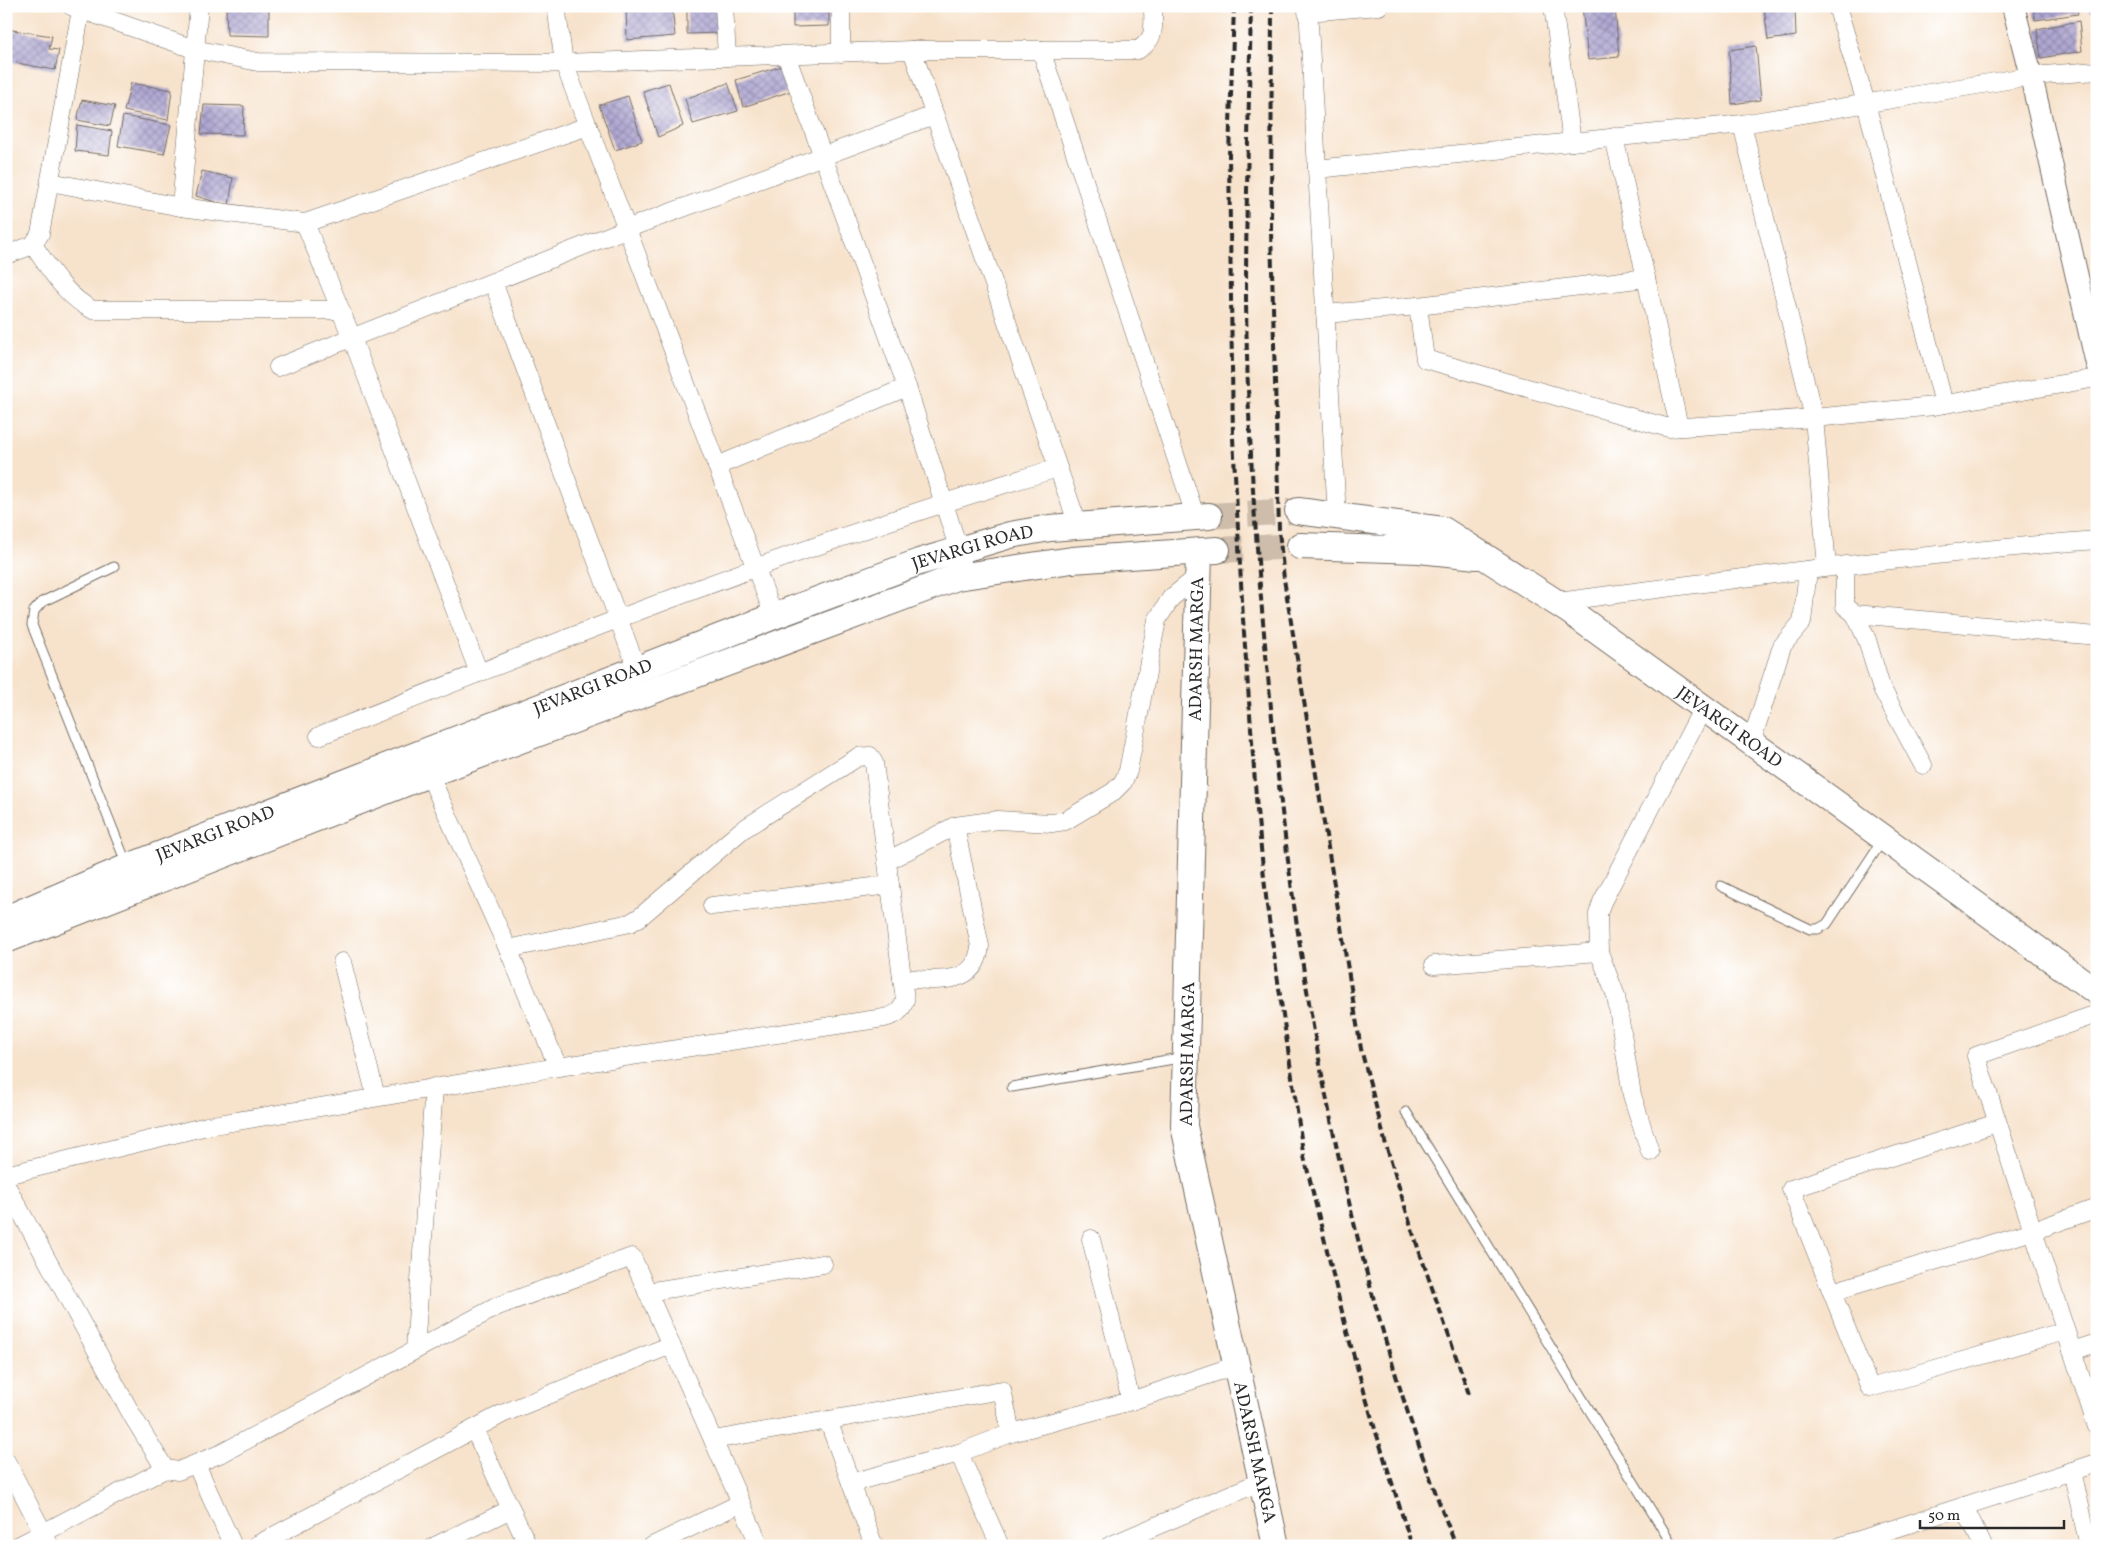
<svg xmlns="http://www.w3.org/2000/svg" width="2103" height="1552" viewBox="0 0 2103 1552" font-family="Vollkorn,serif">
<style>
.building{fill:url(#building-cross-hatch)}
.lines{fill:none;stroke-linecap:round;stroke-linejoin:round}
.secondary-tunnel{stroke:#cebdab;stroke-width:26;stroke-dasharray:26 13;stroke-linecap:butt}
.service-casing{stroke:#726b63;stroke-width:11}
.minor-casing{stroke:#726b63;stroke-width:19}
.tertiary-casing{stroke:#726b63;stroke-width:24}
.secondary-casing{stroke:#726b63;stroke-width:28}
.service{stroke:#fff;stroke-width:9}
.minor{stroke:#fff;stroke-width:18}
.tertiary{stroke:#fff;stroke-width:22}
.secondary{stroke:#fff;stroke-width:26}
.rail{stroke:#2b2b2b;stroke-width:4;stroke-dasharray:8 4;stroke-linecap:butt}
.labels{text-anchor:middle;stroke-width:4;stroke-linejoin:round;paint-order:stroke}
.street-label{font-size:18px;fill:#2b2b2b;stroke:#fff}
</style>
<defs>
<pattern id="building-cross-hatch" width="8" height="8" patternUnits="userSpaceOnUse" patternTransform="scale(1.25)"><rect width="8" height="8" fill="#b0a8d3"/><path d="M0 0l8 8M0 8l8-8" fill="none" stroke="#8f89ab"/></pattern>
</defs>
<rect width="100%" height="100%" fill="#fff"/>
<filter id="ink" filterUnits="userSpaceOnUse"><feTurbulence type="fractalNoise" baseFrequency=".02" numOctaves="2"/><feDisplacementMap in="SourceGraphic" scale="10" xChannelSelector="R" yChannelSelector="G"/><feConvolveMatrix kernelMatrix="1 2 1 2 8 2 1 2 1" color-interpolation-filters="sRGB"/></filter>
<filter id="wash" filterUnits="userSpaceOnUse"><feTurbulence type="fractalNoise" baseFrequency=".0096" numOctaves="4" result="noise"/><feDisplacementMap in="SourceGraphic" scale="20" xChannelSelector="R" yChannelSelector="G"/><feGaussianBlur stdDeviation="1.12" result="paint"/><feColorMatrix in="noise" values="0 0 0 0 0 0 0 0 0 0 0 0 0 0 0 0 0 1.4 0 .05"/><feComposite in="paint" operator="in"/></filter>
<g filter="url(#wash)">
<rect width="100%" height="100%" fill="#f7e2cb"/>
<g id="blocks">
<!-- building -->
<g class="building">
<polygon points="226,6 269,6 269,36 227,35"/>
<polygon points="626,6 672,6 675,36 627,40"/>
<polygon points="687,6 721,6 721,33 687,34"/>
<polygon points="793,6 829,6 829,26 793,27"/>
<polygon points="1582,6 1615,6 1619,57 1588,60"/>
<polygon points="1764,6 1795,6 1796,36 1768,40"/>
<polygon points="2033,6 2076,6 2078,14 2035,20"/>
<polygon points="2089,6 2097,6 2097,11 2090,13"/>
<polygon points="2079,21 2082,51 2041,58 2037,29"/>
<polygon points="6,29 52,36 49,49 59,50 55,70 6,61"/>
<polygon points="1756,46 1761,100 1732,104 1729,50"/>
<polygon points="782,66 791,91 743,107 736,80"/>
<polygon points="131,83 172,90 168,120 124,111"/>
<polygon points="669,83 683,126 658,137 643,91"/>
<polygon points="728,83 738,111 693,124 685,99"/>
<polygon points="628,96 642,141 615,150 599,105"/>
<polygon points="82,100 115,106 110,126 77,120"/>
<polygon points="204,105 244,106 243,135 201,134"/>
<polygon points="123,116 171,125 164,154 118,146"/>
<polygon points="77,125 112,131 109,155 75,151"/>
<polygon points="202,171 233,178 229,206 196,196"/>
</g>
</g>
</g>
<g filter="url(#ink)">
<use href="#blocks" fill-opacity="0" stroke="#726b63" stroke-width="1"/>
<g class="lines">
<!-- secondary-tunnel -->
<g class="secondary-tunnel">
<polyline points="1209,516 1298,511"/>
<polyline points="1217,550 1300,546"/>
</g>
<!-- service casing -->
<g class="service-casing">
<g id="service">
<polyline points="114,567 42,602 34,611 32,625 127,865"/>
<polyline points="1721,886 1810,929 1818,929 1827,924 1882,841"/>
<polyline points="1012,1087 1185,1057"/>
<polyline points="1406,1112 1673,1546"/>
</g>
</g>
<!-- minor casing -->
<g class="minor-casing">
<g id="minor">
<path d="M71 6 194 49 258 62 564 63 912 50H1138C1157 38 1153 27 1153 6"/>
<polyline points="556,6 564,63 774,616"/>
<polyline points="724,6 727,57"/>
<polyline points="841,6 841,53"/>
<polyline points="1308,6 1317,169"/>
<polyline points="1553,6 1572,142"/>
<polyline points="1837,6 1866,103 1944,404"/>
<polyline points="1307,12 1379,6"/>
<polyline points="912,50 1078,525"/>
<polyline points="1041,50 1195,515"/>
<polyline points="786,55 907,387 962,560"/>
<polyline points="1742,124 1814,418 1827,567"/>
<polyline points="1614,137 1646,278"/>
<polyline points="50,182 181,207 305,223"/>
<polyline points="181,207 199,6"/>
<path d="M33 245C51 270 65 296 93 310H340"/>
<polyline points="6,255 33,245 40,234 81,10"/>
<polyline points="493,282 637,669"/>
<polyline points="1418,306 1425,359 1669,428 1814,418 1934,406 2097,378"/>
<polyline points="1325,314 1418,306 1646,278 1679,427"/>
<polyline points="278,367 626,229 934,115"/>
<polyline points="717,466 907,387"/>
<polyline points="1337,516 1317,169 1742,124 2031,76 2097,71"/>
<polyline points="1845,566 1845,606 1855,614 2097,636"/>
<path d="M1556 602C1736 579 1916 554 2097 540"/>
<polyline points="1855,614 1867,640 1881,687 1923,765"/>
<polyline points="479,673 352,338 305,223 588,126"/>
<path d="M319 736C563 639 806 542 1058 468"/>
<polyline points="1751,743 1782,646 1802,622 1808,570"/>
<polyline points="887,861 955,826 998,820 1052,823 1065,821 1113,792 1123,782 1128,771 1157,620 1171,598 1197,577"/>
<polyline points="712,906 890,885"/>
<path d="M508 949 630 923 640 917 742 830 858 757 870 756 874 763 905 1000C901 1012 896 1015 884 1018L558 1067"/>
<polyline points="1599,952 1616,996 1632,1095 1650,1152"/>
<polyline points="342,962 376,1097"/>
<polyline points="1434,965 1599,952 1598,914 1602,902 1703,708"/>
<path d="M902 978C933 980 976 988 980 946L955 826"/>
<polyline points="2097,1014 1976,1056 2097,1427"/>
<polyline points="1997,1123 1791,1189 1870,1388 2065,1331"/>
<polyline points="6,1175 207,1126 558,1067 508,949 429,774"/>
<polyline points="6,1185 132,1415 165,1469 178,1471 222,1453 498,1306 632,1257 760,1546"/>
<polyline points="1091,1239 1131,1401 1237,1365"/>
<polyline points="647,1292 823,1264"/>
<polyline points="1832,1292 2033,1231 2097,1208"/>
<polyline points="415,1350 434,1087"/>
<polyline points="2072,1351 2097,1343"/>
<polyline points="828,1420 874,1546"/>
<polyline points="474,1429 528,1546"/>
<polyline points="713,1440 1002,1390 1011,1433 1131,1401"/>
<polyline points="959,1453 1000,1546"/>
<polyline points="6,1461 50,1546"/>
<polyline points="196,1464 233,1546"/>
<polyline points="2072,1471 2089,1546"/>
<polyline points="851,1483 959,1453 1011,1433"/>
<polyline points="1964,1506 1983,1546"/>
<polyline points="18,1546 165,1469"/>
<polyline points="255,1546 502,1414 671,1345"/>
<polyline points="435,1546 511,1509"/>
<polyline points="652,1546 741,1503"/>
<polyline points="1109,1546 1262,1481"/>
<polyline points="1841,1546 2097,1463"/>
</g>
</g>
<!-- tertiary casing -->
<g class="tertiary-casing">
<polyline id="tertiary" points="2013,6 2031,76 2097,364"/>
</g>
<!-- secondary casing -->
<g class="secondary-casing">
<g id="secondary">
<path id="s1" d="M1298 511 1443 530 1568 610 2097 992"/>
<polyline points="1300,546 1419,550 1477,556"/>
<path id="s2" d="M1199 552 1184 1126 1276 1546"/>
<path id="s3" d="M6 919 128 867 774 616 919 562 1010 535 1050 528 1209 516"/>
<polyline points="6,940 429,774 957,577 1072,560 1217,550"/>
</g>
</g>
<!-- service -->
<use href="#service" class="service"/>
<!-- minor -->
<use href="#minor" class="minor"/>
<!-- tertiary -->
<use href="#tertiary" class="tertiary"/>
<!-- secondary -->
<use href="#secondary" class="secondary"/>
<!-- rail -->
<g class="rail">
<polyline points="1234,6 1229,155 1233,438 1243,619 1257,810 1267,906 1303,1152 1347,1332 1375,1429 1412,1546"/>
<path d="M1251 6C1249 103 1246 200 1246 297 1247 430 1257 564 1270 697 1297 987 1348 1274 1456 1546"/>
<polyline points="1272,6 1271,232 1279,530 1284,579 1361,1049 1386,1145 1414,1236 1469,1394"/>
</g>
</g>
</g>
<g class="labels">
<!-- street labels -->
<g class="street-label">
<text dy="6" stroke="none"><textPath href="#s3" startOffset="1036">JEVARGI ROAD</textPath></text>
<text transform="translate(1196 649) rotate(-89)" y="6">ADARSH MARGA</text>
<text dy="6" stroke="none"><textPath href="#s3" startOffset="631">JEVARGI ROAD</textPath></text>
<text dy="6" stroke="none"><textPath href="#s1" startOffset="494">JEVARGI ROAD</textPath></text>
<text dy="6" stroke="none"><textPath href="#s3" startOffset="226">JEVARGI ROAD</textPath></text>
<text transform="translate(1187 1054) rotate(-89)" y="6">ADARSH MARGA</text>
<text dy="6" stroke="none"><textPath href="#s2" startOffset="908">ADARSH MARGA</textPath></text>
</g>
</g>
<!-- margin -->
<rect width="2103" height="1552" fill="none" stroke="#fff" stroke-width="25"/>
<!-- scale -->
<path d="M1920 1520v8h144v-8" fill="none" stroke="#2b2b2b" stroke-width="2.5"/>
<text x="1928" y="1520" font-size="15" fill="#2b2b2b" stroke="#ffffff" stroke-width="4" paint-order="stroke">50 m</text>
</svg>
